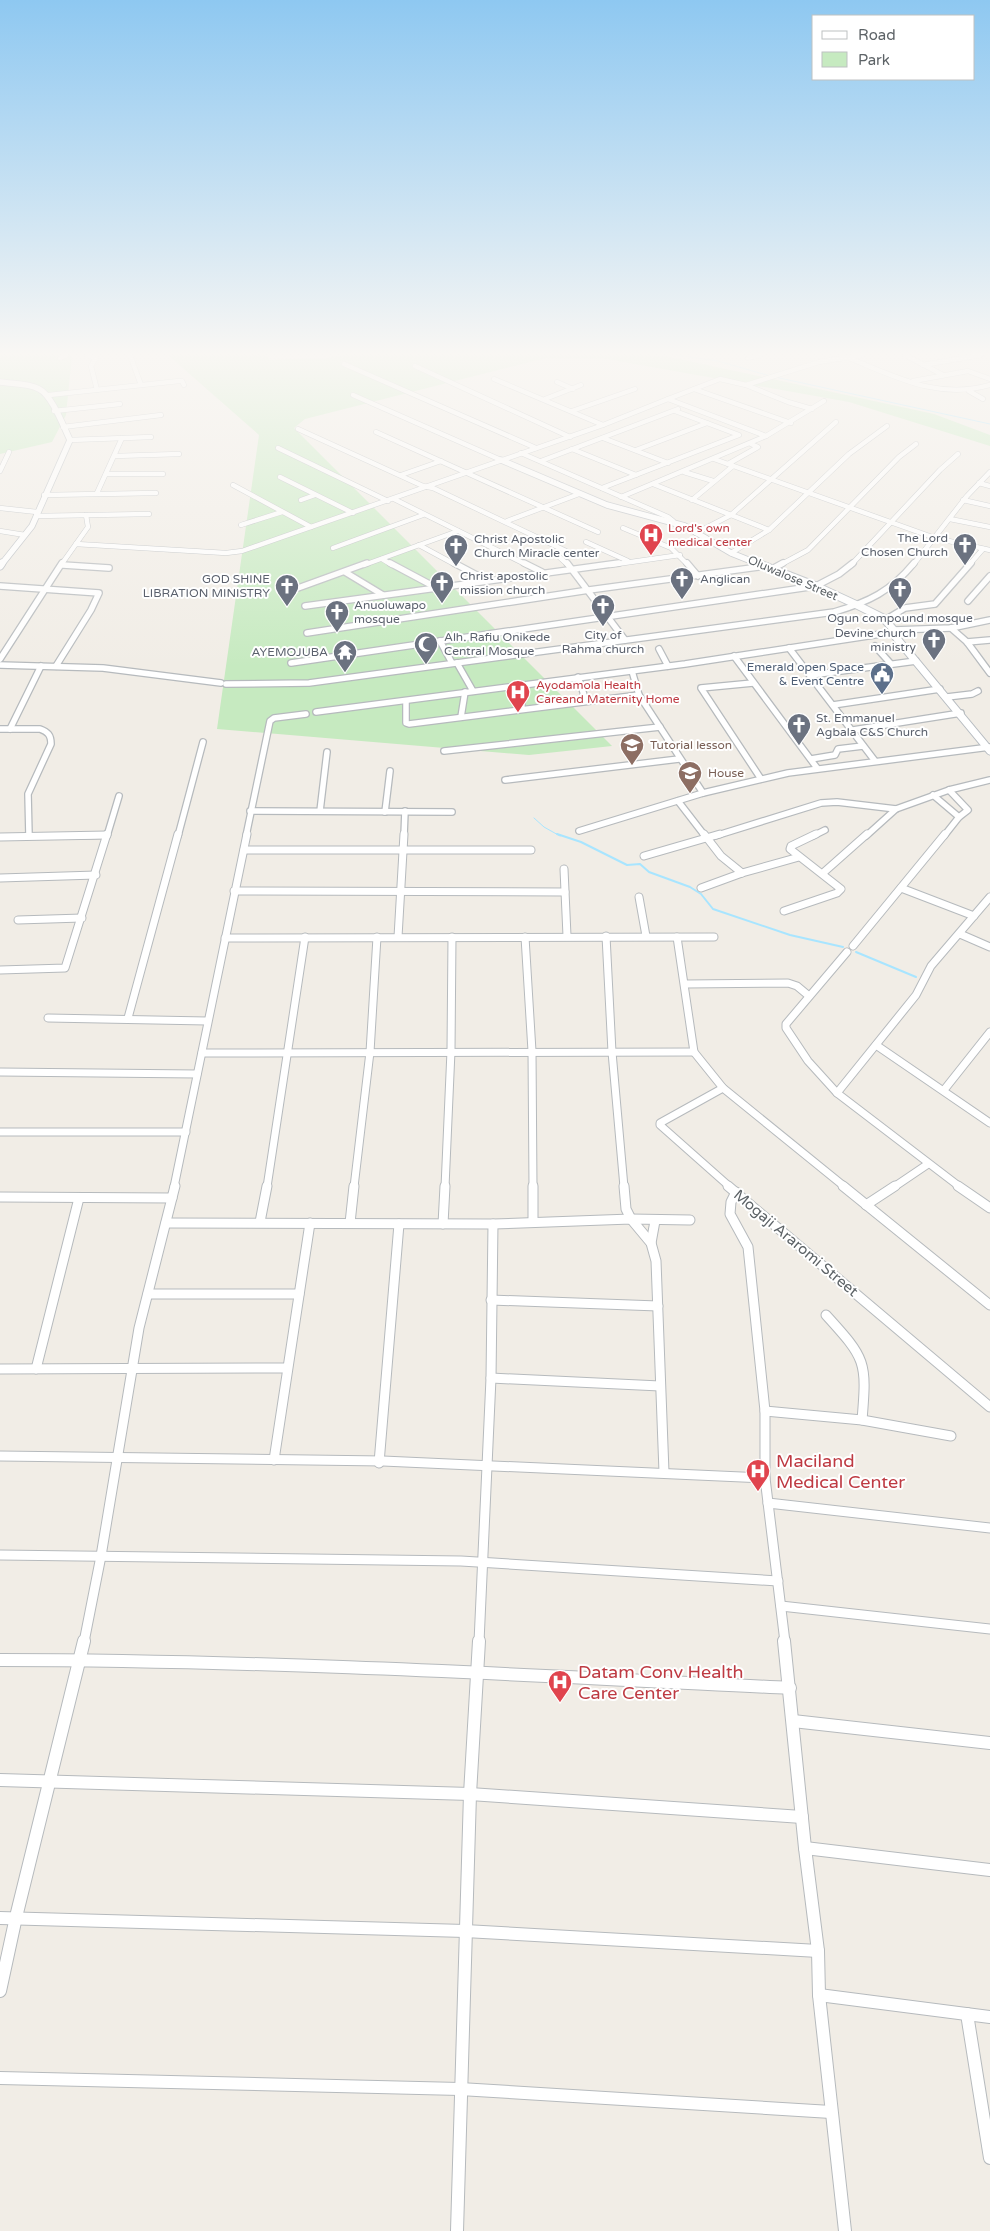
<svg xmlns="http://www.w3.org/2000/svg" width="990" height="2231" viewBox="0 0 990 2231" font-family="'Varela Round',sans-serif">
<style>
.green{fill:#c6eac0}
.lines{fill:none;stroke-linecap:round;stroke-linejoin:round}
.stream-far1{stroke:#a8e5ff;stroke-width:1}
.stream{stroke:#a8e5ff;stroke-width:2}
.street-far4-casing{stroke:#b6babd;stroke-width:5.5}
.street-far3-casing{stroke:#b6babd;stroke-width:8}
.street-far2-casing{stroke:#b6babd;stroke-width:9}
.street-far1-casing{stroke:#b6babd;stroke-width:11}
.street-casing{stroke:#b6babd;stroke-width:14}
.secondary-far1-casing{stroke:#b7bcc1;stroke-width:7}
.secondary-casing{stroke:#b7bcc1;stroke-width:9}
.street-far4{stroke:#fff;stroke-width:4.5}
.street-far3{stroke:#fff;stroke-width:5.5}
.street-far2{stroke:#fff;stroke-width:7}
.street-far1{stroke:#fff;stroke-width:9}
.street{stroke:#fff;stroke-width:12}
.secondary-far1{stroke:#fff;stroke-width:5.5}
.secondary{stroke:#fff;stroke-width:7}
.labels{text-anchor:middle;stroke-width:4;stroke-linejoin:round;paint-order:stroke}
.far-health-label{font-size:12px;fill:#be3a42;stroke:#fff;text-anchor:start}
.far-worship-label{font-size:12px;fill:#5b616d;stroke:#fff;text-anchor:start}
.far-street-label{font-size:12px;fill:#5d6367;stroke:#fff}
.far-service-label{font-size:12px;fill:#4e5e75;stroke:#fff;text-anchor:end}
.far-education-label{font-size:12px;fill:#785e54;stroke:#fff;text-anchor:start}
.street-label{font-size:15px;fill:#5d6367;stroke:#fff}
.near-health-label{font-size:18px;fill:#be3a42;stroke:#fff;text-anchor:start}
</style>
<rect width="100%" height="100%" fill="#f1ede6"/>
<!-- green -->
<g class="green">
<polygon points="0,355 72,355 66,415 52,442 0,454"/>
<polygon points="168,355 267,355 269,360 326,358 341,355 650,355 666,356 934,414 990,435 990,446 849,402 607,359 546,358 305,419 294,428 612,746 529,755 217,729 259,435"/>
</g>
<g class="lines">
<!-- stream-far1 -->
<g class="stream-far1">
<polyline points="676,355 718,361 770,376"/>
<polyline points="775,377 990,424"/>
<polyline points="534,818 544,827 560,836"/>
</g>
<!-- stream -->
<g class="stream">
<polyline points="557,834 581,842 627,865 640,864 649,872 690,887 701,894 713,909 790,935 843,947"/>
<polyline points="856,952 916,977"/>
</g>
<!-- street-far4 casing -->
<g class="street-far4-casing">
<g id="street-far4">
<polyline points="87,355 96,358 91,366 97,390"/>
<polyline points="130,355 141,385"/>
<polyline points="905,355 943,375"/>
<polyline points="60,358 66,355"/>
<polyline points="748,358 760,355"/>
<path d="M849 358C896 377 938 400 990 385"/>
<polyline points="344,364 536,448"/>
<polyline points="923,365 981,355"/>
<polyline points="415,366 570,437"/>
<polyline points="494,379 603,425"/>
<polyline points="913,381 968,371 990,379"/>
<polyline points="557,382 573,389"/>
<polyline points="746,385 788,402 812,409"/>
<polyline points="694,389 791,423"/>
<polyline points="969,391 983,399"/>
<polyline points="49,395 179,381 182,381 184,385"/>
<polyline points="353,395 501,460"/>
<polyline points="545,399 581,385"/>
<polyline points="668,399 720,379 746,385 819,362 862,355"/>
<polyline points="54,411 120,404"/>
<polyline points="572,411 635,389"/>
<polyline points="63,427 161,415"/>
<polyline points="298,429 423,486 433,488 566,551 557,555 568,565"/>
<polyline points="376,432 598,532"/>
<polyline points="766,436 824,401"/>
<polyline points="603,438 668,463"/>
<polyline points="70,440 151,437"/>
<polyline points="278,448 388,501"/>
<polyline points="572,449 636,475"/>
<polyline points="636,450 707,423"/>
<polyline points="521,453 668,517 673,521"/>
<polyline points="115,456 179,454"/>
<polyline points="714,459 935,538 990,550"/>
<polyline points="541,461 678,409"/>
<polyline points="728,464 758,447 751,444"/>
<polyline points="0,471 9,452"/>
<polyline points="684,472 713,481"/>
<polyline points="106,474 163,474"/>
<polyline points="401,475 441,461"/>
<polyline points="280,477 353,513"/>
<polyline points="979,483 990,486"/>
<polyline points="653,484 769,530"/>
<polyline points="233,485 311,527"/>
<polyline points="602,488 739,435 675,411"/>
<polyline points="97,493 122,438"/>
<polyline points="44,495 156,493"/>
<polyline points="394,499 527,565"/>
<polyline points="301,500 315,495"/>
<polyline points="692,500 733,466"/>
<polyline points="963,500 990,506"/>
<polyline points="0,508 37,512"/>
<polyline points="36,516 149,514"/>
<polyline points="950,519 990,527"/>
<polyline points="507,521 579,494"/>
<polyline points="241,525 282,512"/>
<polyline points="623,528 671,548 688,565"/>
<polyline points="0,531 25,535"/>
<polyline points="696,533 731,515 836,422"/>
<polyline points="586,542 628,561"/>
<polyline points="76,544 226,553 242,551 603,425 668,399 766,436 621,497"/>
<polyline points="419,545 456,565"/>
<polyline points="333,548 423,515"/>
<polyline points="731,553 769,530 849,454 887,426"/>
<polyline points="382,559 392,565"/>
<polyline points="61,565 88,527 86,515"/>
<polyline points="364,565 458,531"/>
<polyline points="610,565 680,555"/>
<polyline points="780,565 808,550 899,457 916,444"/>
<polyline points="851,565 940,470 958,454"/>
<polyline points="913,565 967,496 990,472"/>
<polyline points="969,565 983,549"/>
</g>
</g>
<!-- street-far3 casing -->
<g class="street-far3-casing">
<g id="street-far3">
<polyline points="390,563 435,587"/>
<polyline points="454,563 486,580"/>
<polyline points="524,563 542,572"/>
<polyline points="567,563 625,640"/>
<polyline points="687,563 698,576"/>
<polyline points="63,565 109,568"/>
<polyline points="772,569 783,563"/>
<polyline points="345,572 383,595"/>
<polyline points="0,586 99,593 91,610 56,666"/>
<polyline points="298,588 367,563"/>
<polyline points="968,601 990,576"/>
<polyline points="305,606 619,563"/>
<polyline points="885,620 905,608 935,604 971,563"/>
<polyline points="951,628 967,642 990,673"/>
<polyline points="894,630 951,628 990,620"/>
<polyline points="307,633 589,590 766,566"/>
<polyline points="440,641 452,663"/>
<polyline points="967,642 990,640"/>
<polyline points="875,646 891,664"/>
<polyline points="789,648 875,761"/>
<polyline points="659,649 668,666"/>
<polyline points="734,656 817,768"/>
<polyline points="0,659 62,563"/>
<polyline points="291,663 816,586 839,574 853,563"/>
<polyline points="457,663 473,691"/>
<polyline points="0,665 103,668 221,683"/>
<polyline points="632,671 639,695 703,793"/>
<polyline points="811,675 916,661"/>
<polyline points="578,677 586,701"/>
<polyline points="753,683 701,688 761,779"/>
<path d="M226 684 309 683 834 612C869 602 891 591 914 563"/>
<polyline points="521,684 522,709"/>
<polyline points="947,697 972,694 978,691"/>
<polyline points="406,701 406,723 409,724 639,695"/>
<polyline points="833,705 940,689"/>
<polyline points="316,712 685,664 894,632"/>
<polyline points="461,717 465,692"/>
<path d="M0 729H40C48 732 51 735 51 744L28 794 29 836"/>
<polyline points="10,729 41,666"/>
<polyline points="853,730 961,713"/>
<polyline points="444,751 660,727"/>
<polyline points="811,759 835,755 838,749 863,746"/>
<polyline points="505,780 679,759"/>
<polyline points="933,795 959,817"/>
<polyline points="678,801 705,836"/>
<polyline points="250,811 452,812"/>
<polyline points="320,811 327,752"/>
<polyline points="385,812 390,771"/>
<polyline points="579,831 703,793 788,773 990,747"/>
<polyline points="76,836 107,835"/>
<polyline points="107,836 119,796"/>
<polyline points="178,836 203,742"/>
<polyline points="246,836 270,721 274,718 306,714"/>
<polyline points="404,836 405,811"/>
<polyline points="715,836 821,803 837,802 896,809"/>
<polyline points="813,836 825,830"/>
<polyline points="866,836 896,809 949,790 990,780"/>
<polyline points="944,836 959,817 968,810 949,790"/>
</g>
</g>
<!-- street-far2 casing -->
<g class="street-far2-casing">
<g id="street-far2">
<polyline points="704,834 721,856 742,873"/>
<polyline points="0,837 107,835"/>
<polyline points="244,850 531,850"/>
<polyline points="644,856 720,834"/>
<polyline points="564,869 567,936"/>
<polyline points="823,873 867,834"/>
<polyline points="0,878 96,875"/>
<polyline points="701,888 742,873 799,857"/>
<polyline points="901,888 974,916"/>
<polyline points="234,891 565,892"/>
<polyline points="639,897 646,936"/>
<polyline points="784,911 837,893 841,889 790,849 791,846 816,834"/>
<polyline points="18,920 82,918"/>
<polyline points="960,934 990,947"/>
<polyline points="606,936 612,1052 624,1187"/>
<polyline points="398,937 404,834"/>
<polyline points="525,937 532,1051 533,1187"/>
<polyline points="677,937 694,1052 723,1088 845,1187"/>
<polyline points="225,938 714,937"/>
<polyline points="853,946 945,834"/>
<polyline points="847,952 786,1024 786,1028 808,1061 837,1093 960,1187"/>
<polyline points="0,970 65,968 107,834"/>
<polyline points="686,984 788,983 797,986 809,996"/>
<polyline points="48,1018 207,1021"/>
<polyline points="128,1018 178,834"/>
<polyline points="876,1045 990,1123"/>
<polyline points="202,1053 694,1052"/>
<polyline points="0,1072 197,1074"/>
<polyline points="723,1088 660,1123 660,1125 730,1187"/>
<polyline points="944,1090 990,1032"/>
<polyline points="837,1093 916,995 931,966 990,897"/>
<polyline points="0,1132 186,1132"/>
<polyline points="174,1187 247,834"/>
<polyline points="267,1187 305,937"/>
<polyline points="354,1187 370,1052 377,937"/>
<polyline points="445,1187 451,1051 452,937"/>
<polyline points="894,1187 928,1164"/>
</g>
</g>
<!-- street-far1 casing -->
<g class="street-far1-casing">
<g id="street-far1">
<polyline points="533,1186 533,1222"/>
<polyline points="624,1186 626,1209 631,1219 651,1243 656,1261 664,1472"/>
<polyline points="728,1186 990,1407"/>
<polyline points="843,1186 990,1305"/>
<polyline points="958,1186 990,1208"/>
<polyline points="736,1192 731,1202 730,1214 748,1247 765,1411 765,1478 785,1642"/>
<polyline points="0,1197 172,1198"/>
<polyline points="866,1205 895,1186"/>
<polyline points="260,1222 267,1186"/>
<polyline points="166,1223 493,1224 631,1219 690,1220"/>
<polyline points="350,1223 354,1186"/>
<polyline points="443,1224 445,1186"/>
<polyline points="651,1243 655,1221"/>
<polyline points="148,1294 299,1294"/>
<polyline points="491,1300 658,1306"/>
<path d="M826 1315C866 1359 867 1361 862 1420"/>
<polyline points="0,1369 286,1368"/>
<polyline points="36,1369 79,1198"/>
<polyline points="491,1378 660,1386"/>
<polyline points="765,1411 862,1420 951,1436"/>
<polyline points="0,1456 383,1461 765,1478"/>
<polyline points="274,1460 310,1223"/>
<polyline points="379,1463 399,1224"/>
<polyline points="768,1503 990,1528"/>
<polyline points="0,1555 461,1561 778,1581"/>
<polyline points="781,1606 990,1629"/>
<polyline points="84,1642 101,1556 139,1328 175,1186"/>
<polyline points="479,1642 491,1378 493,1224"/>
</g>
</g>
<!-- street casing -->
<g class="street-casing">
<g id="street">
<polyline points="784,1641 805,1848 818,1951 819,1995 845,2231"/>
<path d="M0 1660C263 1660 527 1675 790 1688"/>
<polyline points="793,1721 990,1743"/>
<polyline points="0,1780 470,1794 802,1817"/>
<polyline points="805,1848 990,1870"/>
<polyline points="0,1918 465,1931 818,1951"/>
<polyline points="0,1991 16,1917 84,1641"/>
<polyline points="819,1995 990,2017"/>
<polyline points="967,2014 990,2158"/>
<polyline points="0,2078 460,2089 831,2112"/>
<polyline points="457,2231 470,1794 479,1641"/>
</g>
</g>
<!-- secondary-far1 casing -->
<g class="secondary-far1-casing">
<g id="secondary-far1">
<path d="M0 382C13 384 28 383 39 389 52 395 64 428 70 440L32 526 1 565"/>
<polyline points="501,460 607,505 685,526 731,553 761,565"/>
</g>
</g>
<!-- secondary casing -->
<g class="secondary-casing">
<g id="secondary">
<polyline points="757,563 816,586 857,605 883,618 894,630 894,635 990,751"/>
<polyline points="0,566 2,563"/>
</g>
</g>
<!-- street-far4 -->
<use href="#street-far4" class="street-far4"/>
<!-- street-far3 -->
<use href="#street-far3" class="street-far3"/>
<!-- street-far2 -->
<use href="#street-far2" class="street-far2"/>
<!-- street-far1 -->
<use href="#street-far1" class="street-far1"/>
<!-- street -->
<use href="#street" class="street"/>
<!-- secondary-far1 -->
<use href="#secondary-far1" class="secondary-far1"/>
<!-- secondary -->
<use href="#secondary" class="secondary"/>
</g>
<!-- sky -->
<linearGradient id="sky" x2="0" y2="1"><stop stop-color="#8ec8f1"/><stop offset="0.53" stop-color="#f9f7f4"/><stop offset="1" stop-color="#f9f7f4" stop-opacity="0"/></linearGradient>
<rect width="990" height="667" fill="url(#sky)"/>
<!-- icons -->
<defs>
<g id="hospital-pin" transform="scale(1.25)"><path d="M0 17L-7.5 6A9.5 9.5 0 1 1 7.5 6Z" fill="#e0444e" stroke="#fff"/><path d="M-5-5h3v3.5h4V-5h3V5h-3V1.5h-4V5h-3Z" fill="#fff"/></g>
<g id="church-pin" transform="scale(1.25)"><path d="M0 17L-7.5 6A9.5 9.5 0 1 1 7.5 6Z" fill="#6b7280" stroke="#fff"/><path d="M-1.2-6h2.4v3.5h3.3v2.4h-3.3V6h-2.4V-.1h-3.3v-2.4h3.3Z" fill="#fff"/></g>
<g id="mosque-pin" transform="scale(1.25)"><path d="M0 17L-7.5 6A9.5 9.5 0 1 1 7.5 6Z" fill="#6b7280" stroke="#fff"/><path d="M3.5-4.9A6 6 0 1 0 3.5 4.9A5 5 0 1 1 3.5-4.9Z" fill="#fff"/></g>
<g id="temple-pin" transform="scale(1.25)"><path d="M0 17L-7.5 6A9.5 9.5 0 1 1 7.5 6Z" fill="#6b7280" stroke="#fff"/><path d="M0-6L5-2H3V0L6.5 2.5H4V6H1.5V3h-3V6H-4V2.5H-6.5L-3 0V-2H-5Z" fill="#fff"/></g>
<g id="civic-pin" transform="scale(1.25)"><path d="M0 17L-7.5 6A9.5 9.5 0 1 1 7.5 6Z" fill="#5c6f8a" stroke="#fff"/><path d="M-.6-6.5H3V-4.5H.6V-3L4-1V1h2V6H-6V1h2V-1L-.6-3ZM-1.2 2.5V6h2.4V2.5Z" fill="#fff"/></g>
<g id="school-pin" transform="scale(1.25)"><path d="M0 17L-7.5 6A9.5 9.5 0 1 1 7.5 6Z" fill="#8d6e63" stroke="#fff"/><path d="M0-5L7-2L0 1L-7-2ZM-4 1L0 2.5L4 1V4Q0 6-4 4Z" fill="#fff"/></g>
</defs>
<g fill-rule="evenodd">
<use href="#hospital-pin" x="651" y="535"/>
<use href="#church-pin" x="965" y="545"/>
<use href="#church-pin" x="456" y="546"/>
<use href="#church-pin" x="682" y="579"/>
<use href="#church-pin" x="442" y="583"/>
<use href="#church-pin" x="287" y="586"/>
<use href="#church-pin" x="900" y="589"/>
<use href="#church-pin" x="603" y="606"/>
<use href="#church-pin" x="337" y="612"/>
<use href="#church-pin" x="934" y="640"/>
<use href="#mosque-pin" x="426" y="644"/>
<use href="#temple-pin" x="345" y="652"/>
<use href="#civic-pin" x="882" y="674"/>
<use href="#hospital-pin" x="518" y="692"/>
<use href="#church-pin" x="799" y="725"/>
<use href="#school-pin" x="632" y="745"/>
<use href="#school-pin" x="690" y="773"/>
<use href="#hospital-pin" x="758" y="1471"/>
<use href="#hospital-pin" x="560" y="1682"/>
</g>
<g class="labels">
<!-- far-health labels -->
<g class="far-health-label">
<text x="668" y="532">Lord's own<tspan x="668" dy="14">medical center</tspan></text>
<text x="536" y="689">Ayodamola Health<tspan x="536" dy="14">Careand Maternity Home</tspan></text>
</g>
<!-- far-worship labels -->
<g class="far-worship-label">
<text x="948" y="542" text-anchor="end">The Lord<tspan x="948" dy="14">Chosen Church</tspan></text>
<text x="474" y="543">Christ Apostolic<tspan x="474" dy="14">Church Miracle center</tspan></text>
<text x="460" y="580">Christ apostolic<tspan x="460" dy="14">mission church</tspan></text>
<text x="270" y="583" text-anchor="end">GOD SHINE<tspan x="270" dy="14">LIBRATION MINISTRY</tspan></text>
<text x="700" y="583">Anglican</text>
<text x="354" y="609">Anuoluwapo<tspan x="354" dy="14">mosque</tspan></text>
<text x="900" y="622" text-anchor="middle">Ogun compound mosque</text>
<text x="916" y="637" text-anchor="end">Devine church<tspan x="916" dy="14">ministry</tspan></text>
<text x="603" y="639" text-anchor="middle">City of<tspan x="603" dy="14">Rahma church</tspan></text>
<text x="444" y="641">Alh. Rafiu Onikede<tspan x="444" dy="14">Central Mosque</tspan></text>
<text x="328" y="656" text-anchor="end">AYEMOJUBA</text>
<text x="816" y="722">St. Emmanuel<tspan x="816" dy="14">Agbala C&amp;S Church</tspan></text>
</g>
<!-- far-street labels -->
<g class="far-street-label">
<text transform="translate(793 578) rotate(23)" y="4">Oluwalose Street</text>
</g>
<!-- far-service labels -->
<g class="far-service-label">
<text x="864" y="671">Emerald open Space<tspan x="864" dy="14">&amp; Event Centre</tspan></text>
</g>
<!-- far-education labels -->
<g class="far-education-label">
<text x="650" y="749">Tutorial lesson</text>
<text x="708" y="777">House</text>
</g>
<!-- street labels -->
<g class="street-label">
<text transform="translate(796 1243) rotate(40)" y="5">Mogaji Araromi Street</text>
</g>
<!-- near-health labels -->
<g class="near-health-label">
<text x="776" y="1467">Maciland<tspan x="776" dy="21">Medical Center</tspan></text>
<text x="578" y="1678">Datam Conv Health<tspan x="578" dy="21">Care Center</tspan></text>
</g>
</g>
<!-- legend -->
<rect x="812" y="15" width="162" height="65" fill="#ffffff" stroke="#bec1c2"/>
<rect x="822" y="31" width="25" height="8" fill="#ffffff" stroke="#bec1c2"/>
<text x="858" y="40" font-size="15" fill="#5d6367">Road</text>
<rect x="822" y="52" width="25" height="15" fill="#c6eac0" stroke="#bec1c2"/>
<text x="858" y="65" font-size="15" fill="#5d6367">Park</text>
</svg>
